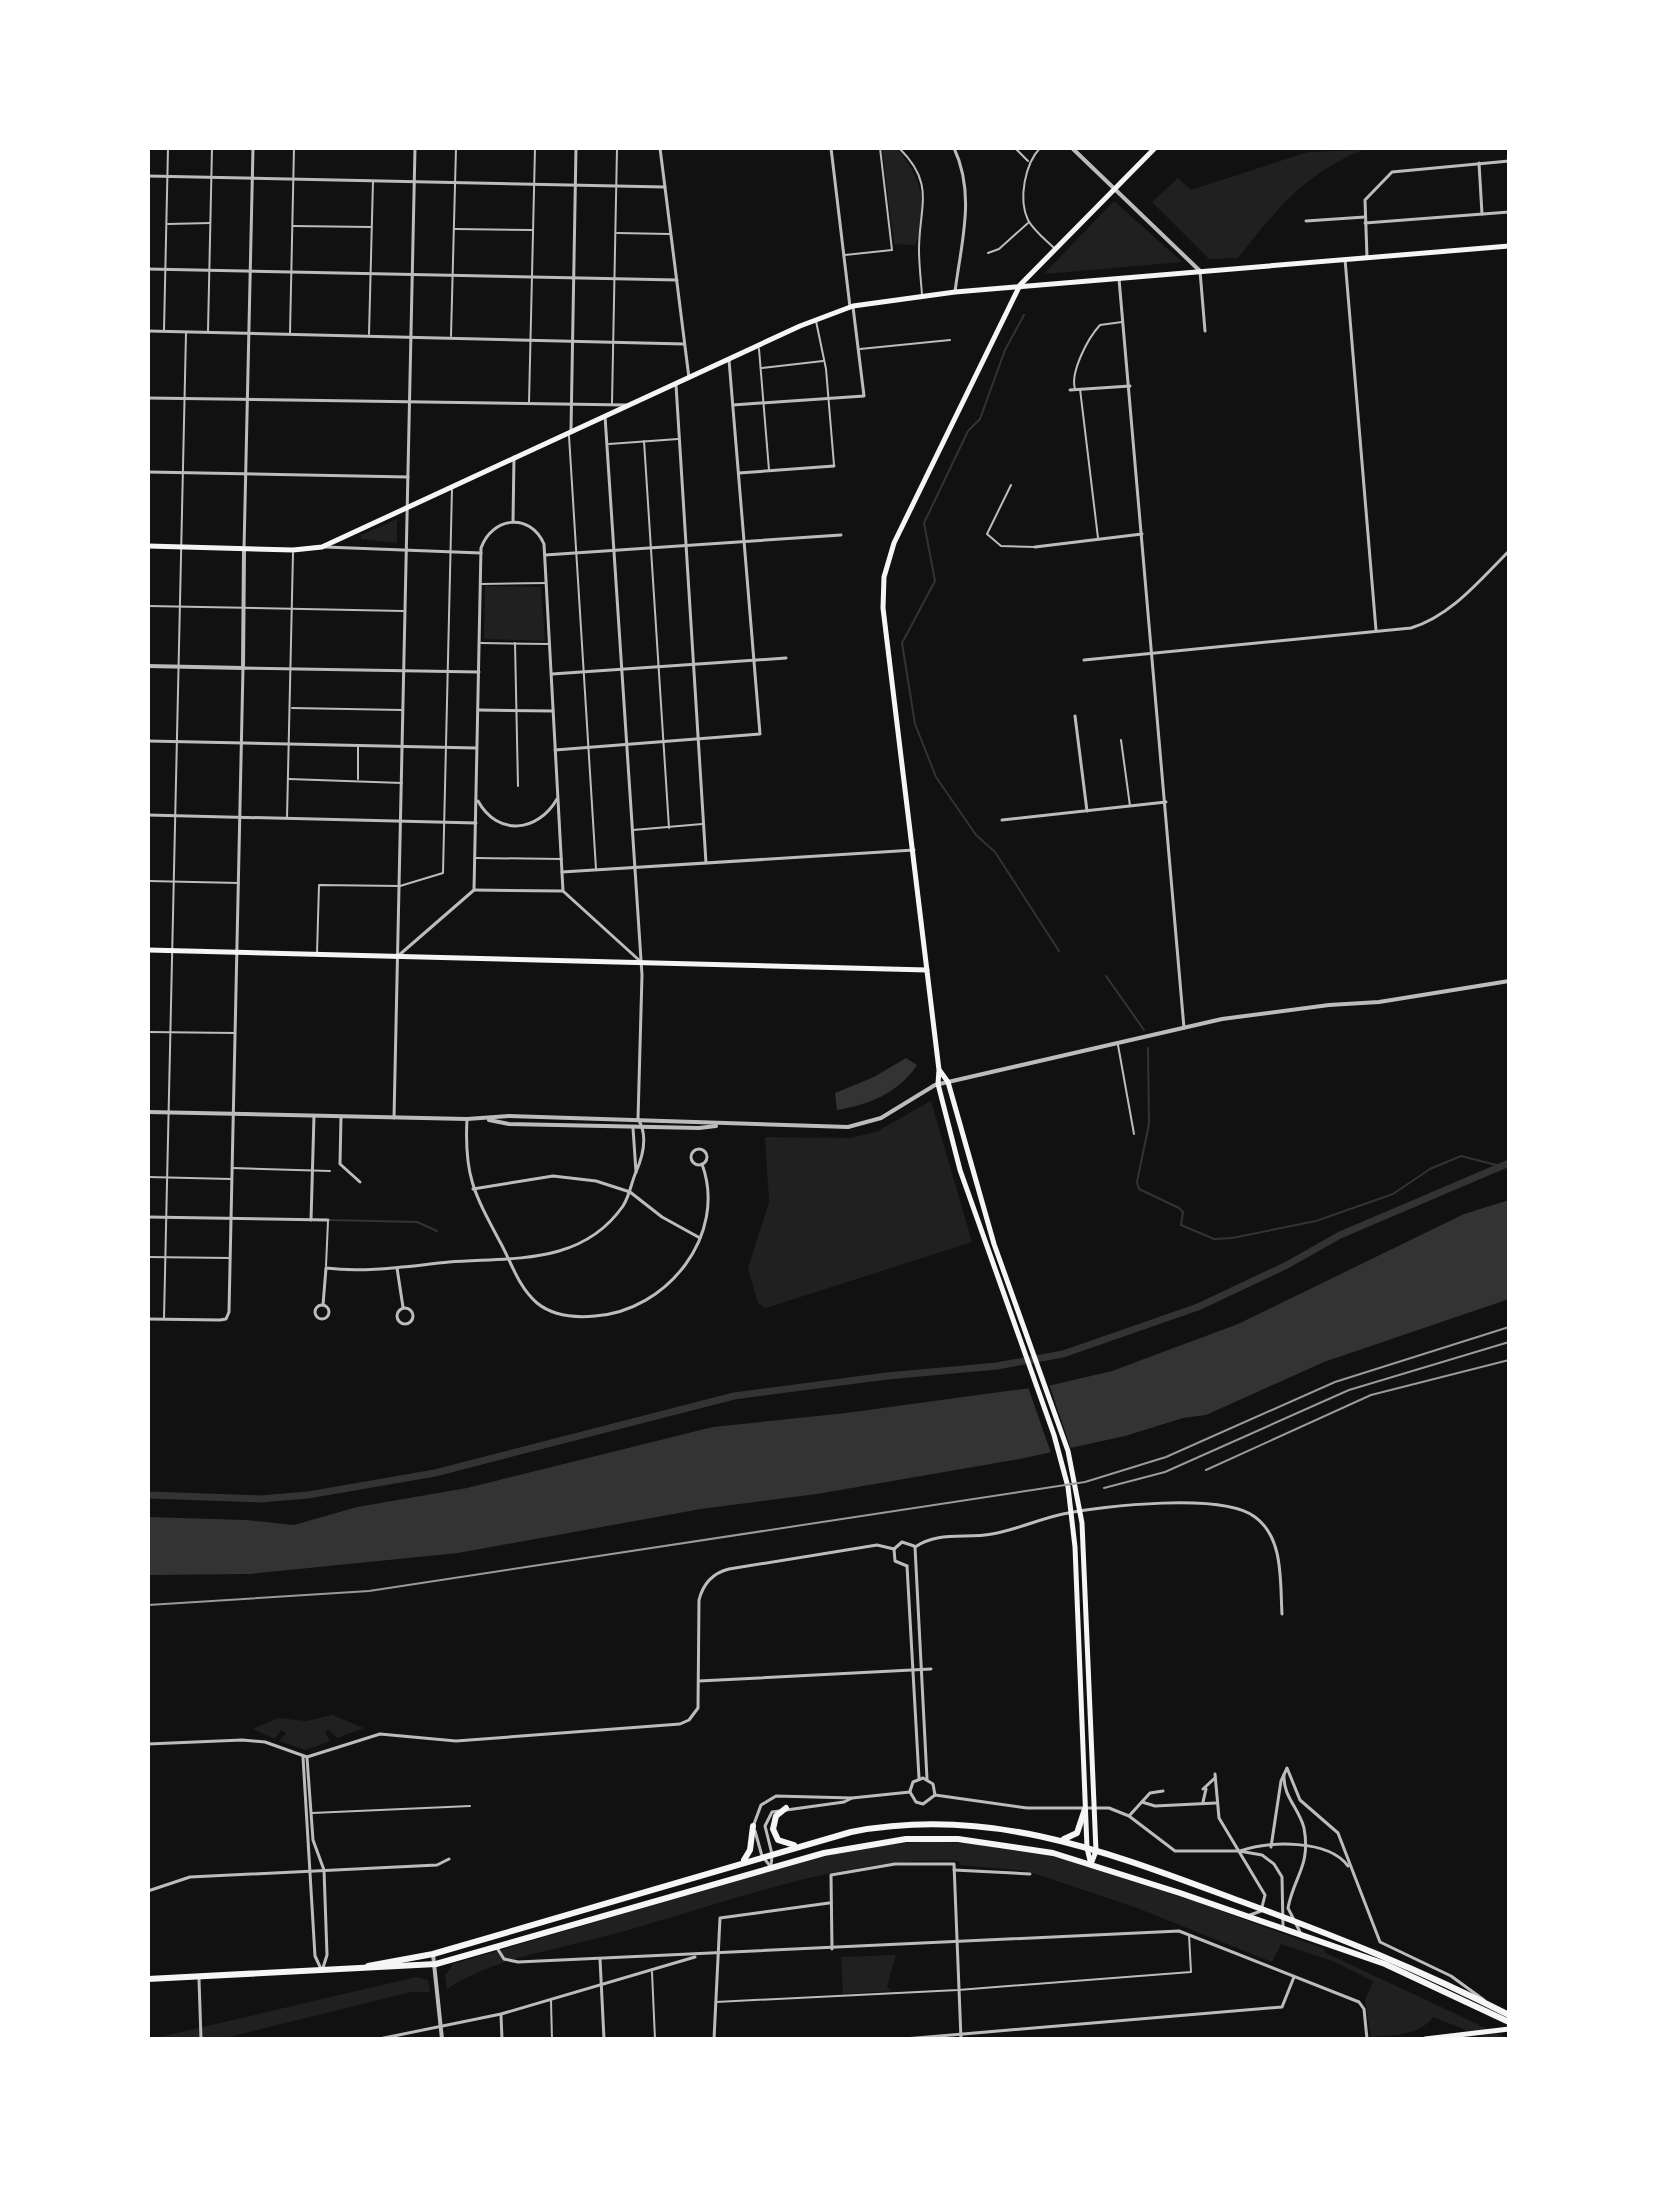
<svg xmlns="http://www.w3.org/2000/svg" width="1657" height="2187" viewBox="0 0 1657 2187" font-family="'Public Sans',sans-serif">
<style>
.green{fill:#202020}
.water{fill:#333}
.pier{fill:#111}
.lines{fill:none;stroke-linecap:round;stroke-linejoin:round}
.stream{stroke:#333;stroke-width:2}
.canal{stroke:#333;stroke-width:7}
.service{stroke:#bcbcbc;stroke-width:2}
.minor{stroke:#bcbcbc;stroke-width:3}
.tertiary{stroke:#bcbcbc;stroke-width:4}
.secondary{stroke:#f5f5f5;stroke-width:5}
.primary{stroke:#f5f5f5;stroke-width:5}
.trunk{stroke:#f5f5f5;stroke-width:6}
.rail{stroke:#9a9a9a;stroke-width:2}
</style>
<rect width="100%" height="100%" fill="#111"/>
<!-- green -->
<g class="green">
<path d="M882 148H896C920 173 932 213 915 245L894 244Z"/>
<path d="M1362 150C1304 175 1276 209 1238 258L1209 259 1152 202 1178 178 1191 190 1308 152Z"/>
<polygon points="1114,201 1182,262 1044,274"/>
<polygon points="397,519 397,543 361,539 361,535"/>
<polygon points="485,586 541,587 545,641 484,639"/>
<polygon points="931,1101 972,1242 766,1308 758,1303 748,1268 769,1202 765,1137 849,1138 876,1132"/>
<polygon points="332,1715 364,1728 337,1738 329,1730 325,1732 330,1741 306,1750 279,1741 286,1733 281,1730 275,1739 253,1729 278,1718 306,1721"/>
<path d="M928 1841C950 1843 974 1843 996 1846 1104 1860 1220 1913 1323 1948L1326 1953 1509 2039H1489L1433 2017C1418 2037 1395 2034 1371 2037L1365 2000 1373 1981 1332 1961 1281 1944 1272 1962 1137 1908 1027 1871 960 1865 959 1861C846 1855 723 1904 614 1934 557 1950 496 1957 447 1989L445 1976 453 1964 803 1861 870 1847Z"/>
<polygon points="896,1955 887,1986 891,1991 843,1994 841,1957"/>
<polygon points="416,1977 428,1980 430,1992 411,1992 221,2039 152,2039"/>
</g>
<!-- water -->
<g class="water">
<path d="M906 1058 917 1065C899 1093 868 1105 837 1110L835 1093 874 1077Z"/>
<polygon points="1509,1200 1509,1299 1324,1362 1206,1415 1183,1418 1125,1436 1020,1459 817,1494 701,1509 458,1553 250,1574 148,1575 148,1517 246,1520 294,1525 357,1507 467,1488 713,1427 846,1413 1052,1385 1112,1371 1238,1324 1464,1214"/>
</g>
<!-- pier -->
<polygon class="pier" points="1048,1381 1072,1452 1052,1456 1027,1384"/>
<g class="lines">
<!-- stream -->
<g class="stream">
<polyline points="1024,315 1005,350 980,419 968,431 924,523 935,581 902,643 915,724 936,777 976,835 995,852 1059,951"/>
<polyline points="1106,976 1144,1030"/>
<polyline points="1148,1048 1149,1124 1137,1182 1139,1189 1179,1208 1183,1212 1181,1225 1214,1239 1232,1238 1316,1221 1393,1194 1430,1169 1461,1156 1500,1166"/>
<polyline points="329,1220 417,1222 437,1231"/>
</g>
<!-- canal -->
<polyline class="canal" points="148,1495 260,1499 308,1495 435,1473 734,1396 887,1376 997,1366 1063,1354 1198,1307 1287,1265 1340,1235 1509,1163"/>
<!-- service -->
<g class="service">
<path d="M899 148C936 184 919 206 919 250 919 265 921 280 922 295"/>
<polyline points="1015,148 1028,161"/>
<path d="M1040 148C1025 164 1018 199 1028 220 1034 231 1046 240 1054 248"/>
<polyline points="168,224 210,223"/>
<polyline points="293,226 371,227"/>
<polyline points="455,229 532,230"/>
<polyline points="617,233 670,234"/>
<polyline points="988,253 999,249 1028,223"/>
<polyline points="845,255 892,250 880,148"/>
<polyline points="816,321 826,369 834,465"/>
<polyline points="164,330 168,148"/>
<polyline points="208,331 212,148"/>
<polyline points="290,333 294,148"/>
<polyline points="369,334 373,181"/>
<polyline points="451,336 456,148"/>
<polyline points="759,349 769,470"/>
<polyline points="860,349 950,340"/>
<polyline points="762,368 823,361"/>
<path d="M1075 389C1070 372 1088 338 1100 325L1122 322"/>
<polyline points="1080,389 1098,538"/>
<polyline points="529,403 535,148"/>
<polyline points="612,403 617,148"/>
<polyline points="569,436 596,869"/>
<polyline points="644,441 669,828"/>
<polyline points="609,444 678,439"/>
<polyline points="1011,485 987,534 1001,546 1035,547"/>
<polyline points="482,584 546,583"/>
<polyline points="148,606 403,611"/>
<polyline points="481,643 550,644"/>
<polyline points="515,643 518,786"/>
<polyline points="292,708 402,710"/>
<polyline points="1121,740 1130,806"/>
<polyline points="289,779 402,783"/>
<polyline points="358,779 358,746"/>
<polyline points="287,818 293,553"/>
<polyline points="633,830 702,824"/>
<polyline points="476,858 562,859"/>
<polyline points="148,881 239,883"/>
<polyline points="317,953 319,885 400,886 443,873 452,488"/>
<polyline points="148,1032 235,1033"/>
<polyline points="1118,1045 1134,1134"/>
<polyline points="233,1168 330,1171"/>
<polyline points="148,1177 231,1179"/>
<polyline points="148,1257 230,1258"/>
<polyline points="326,1266 328,1221"/>
<polyline points="164,1318 186,333"/>
<polyline points="312,1813 470,1806"/>
<polyline points="652,1972 655,2039"/>
<polyline points="551,2001 552,2039"/>
<polyline points="716,2002 958,1990 1191,1972 1189,1935"/>
</g>
<!-- minor -->
<g class="minor">
<polyline points="660,148 689,378"/>
<polyline points="831,148 850,307"/>
<path d="M954 148C976 195 961 243 955 292"/>
<polyline points="1479,163 1482,214"/>
<polyline points="148,176 665,187"/>
<polyline points="1306,221 1365,217"/>
<polyline points="1365,223 1509,212"/>
<polyline points="1367,257 1365,200 1392,172 1509,161"/>
<polyline points="1345,259 1376,630"/>
<polyline points="148,269 677,280"/>
<polyline points="1200,271 1205,331"/>
<polyline points="1119,279 1184,1028"/>
<polyline points="148,331 684,344"/>
<polyline points="676,385 706,863"/>
<polyline points="1070,390 1130,386"/>
<polyline points="148,398 627,405"/>
<polyline points="733,405 864,396 853,307"/>
<polyline points="605,416 642,975 638,1119"/>
<polyline points="571,430 576,148"/>
<polyline points="148,472 408,477"/>
<polyline points="739,473 834,466"/>
<polyline points="513,522 514,457"/>
<polyline points="325,547 481,553"/>
<polyline points="1035,547 1142,534"/>
<polyline points="244,549 253,148"/>
<polyline points="545,555 841,535"/>
<path d="M1084 660 1411 628C1451 616 1480 580 1509 551"/>
<polyline points="552,674 786,658"/>
<polyline points="478,710 553,711"/>
<polyline points="1075,716 1087,811"/>
<polyline points="148,741 476,748"/>
<polyline points="555,750 760,734 729,360"/>
<path d="M478 801C498 837 538 832 557 799"/>
<polyline points="148,815 476,823"/>
<polyline points="1002,820 1166,802"/>
<polyline points="562,872 914,850"/>
<polyline points="474,890 563,891"/>
<path d="M398 956 474 890 481 548C492 517 530 512 544 544L563 891 640 961"/>
<polyline points="341,1117 340,1164 360,1182"/>
<polyline points="394,1118 415,148"/>
<path d="M467 1119C464 1175 474 1193 499 1240 511 1261 518 1287 537 1303 553 1316 574 1318 595 1316 667 1311 728 1235 702 1164"/>
<polyline points="633,1128 636,1172"/>
<circle cx="699" cy="1157" r="8"/>
<polyline points="473,1189 553,1176 596,1181 630,1192 662,1217 700,1238"/>
<polyline points="148,1217 328,1220"/>
<polyline points="311,1220 314,1116"/>
<polyline points="397,1268 403,1307"/>
<circle cx="322" cy="1312" r="7"/>
<path d="M323 1305 326 1268C367 1273 408 1266 449 1262 512 1257 581 1266 623 1206 630 1195 631 1183 636 1172 643 1156 648 1135 638 1119"/>
<circle cx="405" cy="1316" r="8"/>
<polyline points="148,1319 220,1320 226,1319 229,1312 243,668 479,672"/>
<path d="M915 1547C938 1531 966 1539 992 1534 1016 1530 1039 1519 1063 1514 1103 1506 1223 1492 1255 1517 1284 1538 1280 1582 1282 1614"/>
<polyline points="915,1547 927,1779"/>
<polyline points="894,1549 895,1561 907,1566"/>
<polyline points="894,1549 902,1542 914,1546"/>
<polyline points="907,1566 919,1778"/>
<polyline points="699,1681 931,1669"/>
<path d="M148 1744 242 1740 265 1742 307 1757 380 1734 456 1741 680 1724 689 1720 698 1708 699 1600C703 1584 713 1573 729 1569L877 1545 894 1549"/>
<polyline points="303,1757 315,1956 322,1971"/>
<polyline points="307,1758 313,1840 324,1870 327,1955 322,1971"/>
<polyline points="1215,1774 1219,1818 1265,1895 1261,1911 1250,1915"/>
<path d="M1284 1775C1283 1797 1299 1808 1304 1828 1311 1866 1294 1876 1288 1908L1300 1932"/>
<polyline points="1203,1789 1215,1778"/>
<polyline points="910,1791 913,1782 923,1778 933,1784 935,1795"/>
<polyline points="910,1792 916,1802 923,1804 935,1795"/>
<polyline points="935,1795 1027,1808 1109,1808 1129,1816 1175,1851 1239,1851 1262,1855 1274,1864 1282,1877 1283,1927"/>
<polyline points="1142,1802 1155,1806 1216,1803"/>
<polyline points="1203,1802 1206,1789"/>
<polyline points="1129,1816 1150,1793 1163,1791"/>
<polyline points="754,1824 761,1805 776,1796 852,1798 910,1792"/>
<polyline points="755,1831 762,1856 771,1867"/>
<polyline points="1271,1847 1281,1781 1287,1768 1300,1800 1338,1833 1380,1942 1451,1976 1484,2000"/>
<path d="M1240 1851C1270 1841 1328 1839 1348 1866"/>
<polyline points="771,1867 772,1854 765,1826 772,1812 844,1802 852,1798"/>
<polyline points="954,1870 1030,1874"/>
<polyline points="148,1891 190,1877 437,1865 449,1859"/>
<polyline points="497,1948 504,1959 518,1962 1179,1931 1359,2002 1364,2009 1367,2039"/>
<polyline points="832,1949 831,1875 895,1864 954,1864 961,2039"/>
<polyline points="600,1959 604,2039"/>
<polyline points="199,1979 201,2039"/>
<polyline points="501,2015 502,2039"/>
<polyline points="379,2039 501,2014 695,1957"/>
<polyline points="714,2039 720,1918 829,1903"/>
<polyline points="904,2039 1282,2007 1294,1977"/>
</g>
<!-- tertiary -->
<g class="tertiary">
<polyline points="1072,148 1200,271"/>
<polyline points="148,666 243,668 244,549"/>
<polyline points="148,1112 467,1119 509,1116 848,1127 881,1118 935,1085 1222,1019 1329,1005 1379,1002 1509,981"/>
<polyline points="489,1120 509,1124 699,1128 716,1126"/>
<polyline points="433,1954 442,2039"/>
</g>
<!-- secondary -->
<polyline class="secondary" points="1425,2039 1509,2029"/>
<!-- primary -->
<g class="primary">
<polyline points="148,546 293,550 322,547 800,326 853,306 955,292 1509,246"/>
<polyline points="148,950 927,970"/>
<polyline points="940,1071 948,1082 994,1244 1068,1451 1082,1523 1096,1851 1091,1864"/>
<polyline points="1091,1865 1087,1848 1075,1547 1068,1487 1054,1435 960,1170 938,1084 939,1070 883,608 884,577 894,543 1020,285 1155,148"/>
</g>
<!-- trunk -->
<g class="trunk">
<polyline points="786,1808 776,1816 773,1829 778,1840 794,1845"/>
<polyline points="1064,1839 1077,1833 1085,1809"/>
<polyline points="744,1860 750,1850 753,1826"/>
<path d="M368 1966 433 1954 851 1832C992 1805 1110 1853 1240 1901 1333 1935 1421 1970 1509 2015"/>
<polyline points="148,1979 436,1964 824,1853 906,1839 958,1839 1053,1853 1180,1893 1385,1964 1509,2022"/>
</g>
<!-- rail -->
<g class="rail">
<polyline points="1206,1470 1371,1395 1509,1360"/>
<polyline points="1104,1488 1165,1472 1349,1390 1509,1342"/>
<polyline points="148,1605 369,1591 1085,1482 1166,1457 1335,1382 1509,1327"/>
</g>
</g>
<!-- border -->
<rect width="1657" height="2187" fill="none" stroke="#ffffff" stroke-width="300"/>
</svg>
